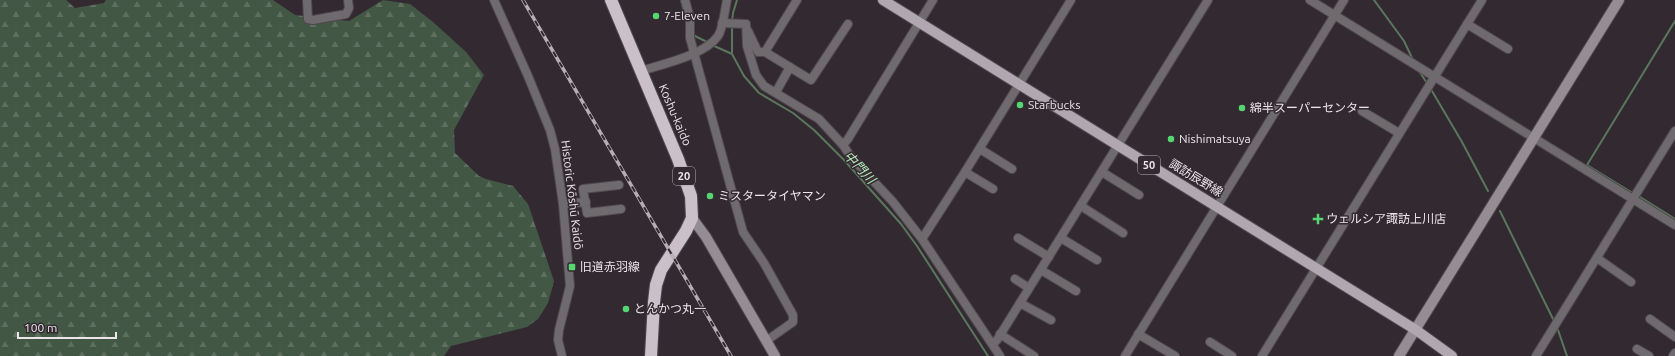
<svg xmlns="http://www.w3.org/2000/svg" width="1675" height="356" viewBox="0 0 1675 356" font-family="Ubuntu,'Noto Sans JP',sans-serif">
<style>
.forest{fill:url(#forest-firs)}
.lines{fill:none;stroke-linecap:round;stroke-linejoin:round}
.stream{stroke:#5a775d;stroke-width:2}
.street-casing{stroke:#50484f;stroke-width:10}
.secondary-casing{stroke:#50484f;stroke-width:12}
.primary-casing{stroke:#50484f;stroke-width:12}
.highway-casing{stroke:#50484f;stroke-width:14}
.street{stroke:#6f6a6e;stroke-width:8}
.secondary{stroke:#948d93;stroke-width:10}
.primary{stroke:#b1a7b0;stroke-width:10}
.highway{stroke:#cbbfc9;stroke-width:12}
.rail-casing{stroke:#b5aeb3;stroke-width:3.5}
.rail{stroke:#332a31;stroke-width:2;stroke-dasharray:6;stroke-linecap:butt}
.poi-dot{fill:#56d671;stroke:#332a31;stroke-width:1.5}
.labels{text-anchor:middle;stroke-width:3;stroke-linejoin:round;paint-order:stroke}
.shield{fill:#332a31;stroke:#b4adb2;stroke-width:1}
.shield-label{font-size:11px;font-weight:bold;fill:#ebe5ea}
.poi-label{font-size:12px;fill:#ebe5ea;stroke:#332a31;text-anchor:start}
.street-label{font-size:12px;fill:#ebe5ea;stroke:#332a31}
.water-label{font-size:13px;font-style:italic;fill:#b8ecbd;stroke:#332a31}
</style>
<defs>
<pattern id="forest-firs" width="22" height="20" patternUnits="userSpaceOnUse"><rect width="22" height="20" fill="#435745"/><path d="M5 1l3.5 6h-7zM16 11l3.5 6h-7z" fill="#5e6f60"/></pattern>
</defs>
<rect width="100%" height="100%" fill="#332a31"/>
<!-- forest -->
<polygon class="forest" points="0,0 66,0 75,8 104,3 106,0 273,0 295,15 349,21 383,0 410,4 433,22 466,52 484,75 454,130 455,153 479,176 486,179 513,186 528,204 554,281 548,303 538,319 527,327 451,346 444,356 0,356"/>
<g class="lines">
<!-- stream -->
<g class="stream">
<polyline points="681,0 687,24"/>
<polyline points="1374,0 1404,41 1413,60"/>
<polyline points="732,22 733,13 737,0"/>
<polyline points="732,26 732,54 744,76 759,93 793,113 814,130 844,160 901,224 917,246 988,356"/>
<polyline points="692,33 695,36 707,42"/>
<polyline points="712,45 732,54"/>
<polyline points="1419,71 1427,83"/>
<polyline points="1432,91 1462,142 1488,191"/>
<polyline points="1631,192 1587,165 1675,21"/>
<polyline points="1640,197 1675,219"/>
<polyline points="1500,211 1553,319"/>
<polyline points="1558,330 1567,356"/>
</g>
<!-- street casing -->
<g class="street-casing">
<g id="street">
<polyline points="307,0 308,19 313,20 346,14 349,8 348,0"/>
<polyline points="494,0 528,76 550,130 555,149 563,204 570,286 559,330 558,340 562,356"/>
<polyline points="685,0 690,18 690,38 743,232 764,263 793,315 793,322 766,341"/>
<polyline points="1310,0 1675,225"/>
<polyline points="722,23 746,24 747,46 756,75 764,86 819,119 843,145 851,157 893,202 922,239 1000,356"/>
<polyline points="1467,24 1508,49"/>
<polyline points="748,31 758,52 765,52 811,80 848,24"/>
<polyline points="765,52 797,0"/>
<path d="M641 71C663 64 705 55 718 36 723 29 725 9 727 0"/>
<polyline points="776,92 790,67"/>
<polyline points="1362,111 1399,133"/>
<polyline points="843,145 848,139 933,0"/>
<polyline points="980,149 1012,169"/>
<polyline points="965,172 993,189"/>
<polyline points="1102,172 1139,195"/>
<polyline points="619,185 583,189 587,213 621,209"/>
<polyline points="563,204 586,202"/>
<polyline points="1081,206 1123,233"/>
<polyline points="1018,238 1049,257"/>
<polyline points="1061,238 1097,260"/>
<polyline points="922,239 965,172 1071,0"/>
<polyline points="1597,258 1631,282"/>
<polyline points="1041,270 1076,291"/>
<polyline points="1015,279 1029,288"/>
<polyline points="1020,303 1051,320"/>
<polyline points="1650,319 1675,337"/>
<polyline points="1000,334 1034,356"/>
<polyline points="1138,334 1175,356"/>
<polyline points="1210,342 1232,356"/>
<polyline points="993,344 997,340 1208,0"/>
<polyline points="1637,349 1649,356"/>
<polyline points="1125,356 1344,0"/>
<polyline points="1262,356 1482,0"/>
<polyline points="1536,356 1675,131"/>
<polyline points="1673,356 1675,353"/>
</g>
</g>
<!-- secondary casing -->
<g class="secondary-casing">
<g id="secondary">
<polyline points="692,218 706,237 775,356"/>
<polyline points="1399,356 1619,0"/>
</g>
</g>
<!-- primary casing -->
<g class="primary-casing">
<polyline id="primary" points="883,0 1416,330 1452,356"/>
</g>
<!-- highway casing -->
<g class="highway-casing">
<polyline id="highway" points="611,0 678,159 691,196 692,218 686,231 661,270 656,285 654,302 651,356"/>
</g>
<!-- street -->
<use href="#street" class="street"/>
<!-- secondary -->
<use href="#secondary" class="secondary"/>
<!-- primary -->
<use href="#primary" class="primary"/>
<!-- highway -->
<use href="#highway" class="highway"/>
<!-- rail casing -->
<g class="rail-casing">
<polyline id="rail" points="523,0 731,356"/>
</g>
<!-- rail -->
<use href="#rail" class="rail"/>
</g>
<!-- markers -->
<g class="poi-dot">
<circle cx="656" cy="16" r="4"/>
<circle cx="1020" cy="105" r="4"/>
<circle cx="1242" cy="108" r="4"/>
<circle cx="1171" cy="139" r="4"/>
<circle cx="710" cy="196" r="4"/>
<path d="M1316 213h4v4h4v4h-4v4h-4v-4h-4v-4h4z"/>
<rect x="568" y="263" width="8" height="8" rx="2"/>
<circle cx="626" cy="309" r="4"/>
</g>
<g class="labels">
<!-- shield labels -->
<g class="shield">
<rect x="1138" y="156" width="22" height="18" rx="3"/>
<rect x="673" y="167" width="22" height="18" rx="3"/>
</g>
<g class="shield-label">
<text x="1149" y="169">50</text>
<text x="684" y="180">20</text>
</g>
<!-- poi labels -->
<g class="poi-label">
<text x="664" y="20">7-Eleven</text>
<text x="1028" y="109">Starbucks</text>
<text x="1250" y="112">綿半スーパーセンター</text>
<text x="1179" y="143">Nishimatsuya</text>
<text x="718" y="200">ミスタータイヤマン</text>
<text x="1326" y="223">ウェルシア諏訪上川店</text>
<text x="580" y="271">旧道赤羽線</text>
<text x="634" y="313">とんかつ丸一</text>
</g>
<!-- street labels -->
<g class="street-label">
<text transform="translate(675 115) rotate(67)" y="4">Koshu-kaido</text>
<text transform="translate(1196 178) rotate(31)" y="4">諏訪辰野線</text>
<text transform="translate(572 195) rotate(83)" y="4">Historic Kōshū Kaidō</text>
</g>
<!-- water labels -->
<g class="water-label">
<text transform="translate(860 167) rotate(47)" y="5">中門川</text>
</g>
</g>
<!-- scale -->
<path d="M18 332v6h98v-6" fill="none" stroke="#ebe5ea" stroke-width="2"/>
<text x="24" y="332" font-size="12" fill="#ebe5ea" stroke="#332a31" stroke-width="3" paint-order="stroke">100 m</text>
</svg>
